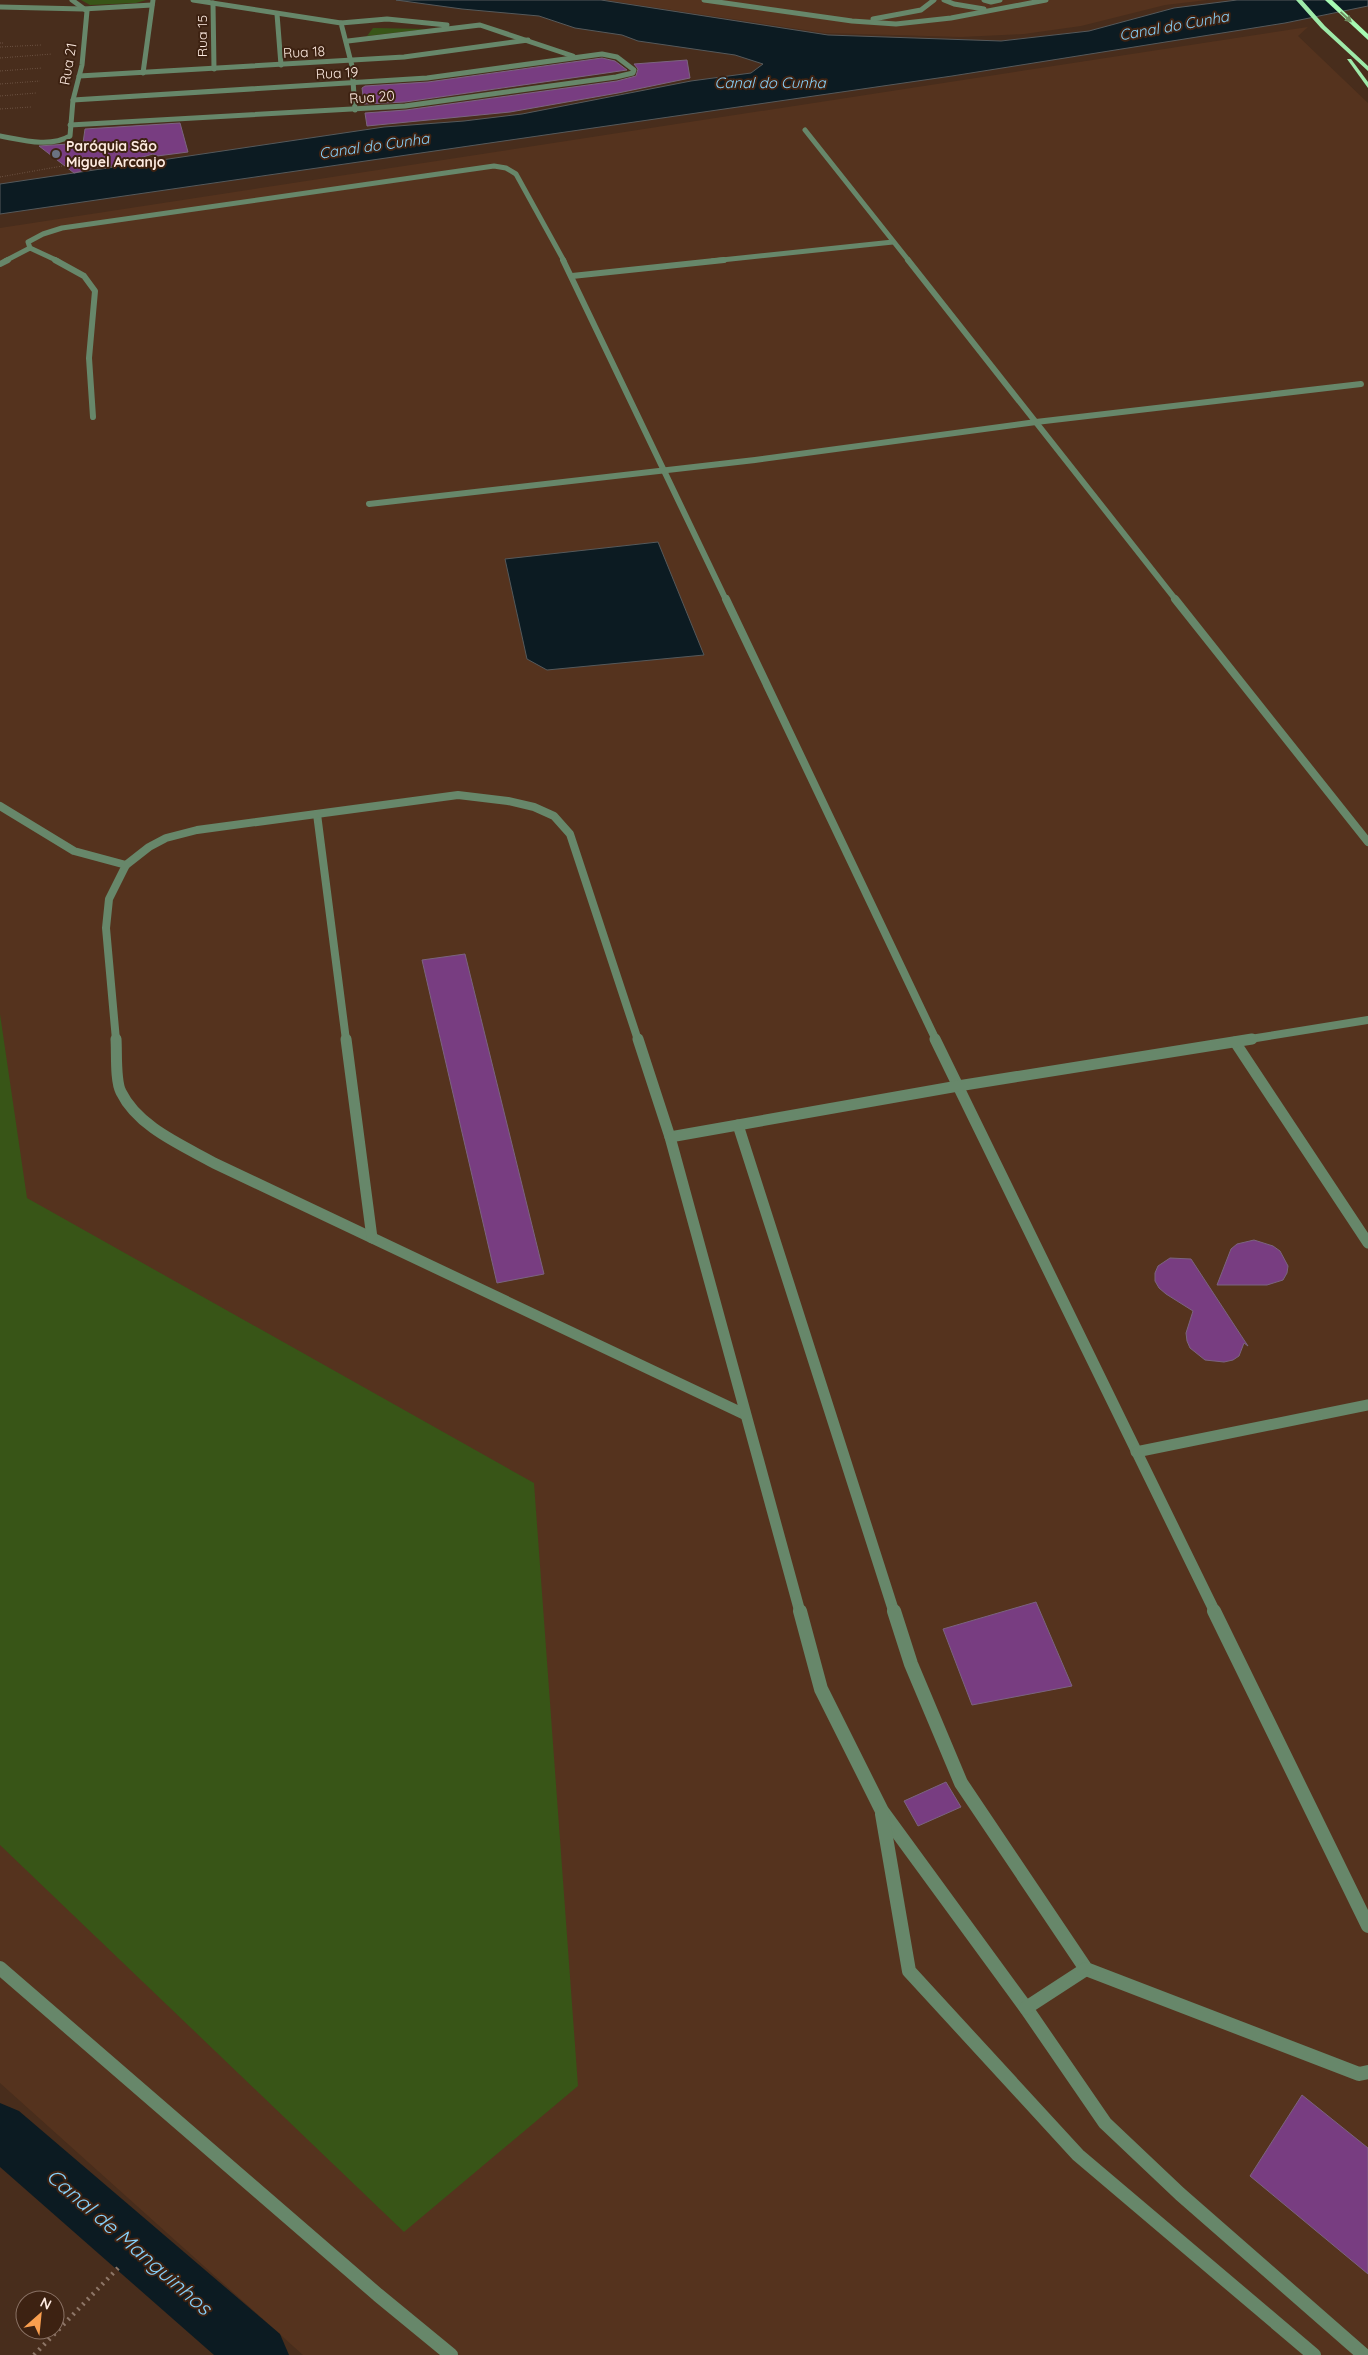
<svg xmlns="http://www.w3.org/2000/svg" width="1368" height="2355" viewBox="0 0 1368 2355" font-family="Quicksand,sans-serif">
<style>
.built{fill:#55331e}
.green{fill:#385517}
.water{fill:#0c1b22;stroke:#55595b}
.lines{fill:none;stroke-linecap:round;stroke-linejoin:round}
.canal{fill:#0c1b22;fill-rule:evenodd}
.building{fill:#783d81;stroke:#7b647f}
.path-far1{stroke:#8e7667;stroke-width:1;stroke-dasharray:0.5 2;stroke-linecap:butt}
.path{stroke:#8e7667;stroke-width:4.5;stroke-dasharray:2 5;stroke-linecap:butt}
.service-far4{stroke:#67876a;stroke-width:5}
.service-far3{stroke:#67876a;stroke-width:6}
.service-far2{stroke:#67876a;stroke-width:8}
.service-far1{stroke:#67876a;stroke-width:11}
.service{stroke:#67876a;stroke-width:14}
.minor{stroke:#67876a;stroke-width:5}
.trunk{fill:#9eeaa9;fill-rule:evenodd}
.motorway{fill:#a7fab3;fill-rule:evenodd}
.oneway{fill:#728e62}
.worship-dot{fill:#6b7280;stroke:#3d2212;stroke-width:2}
.labels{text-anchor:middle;stroke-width:4;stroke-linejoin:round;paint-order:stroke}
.far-street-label{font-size:14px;fill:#feebe1;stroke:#3d2212}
.far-poi-label{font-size:14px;font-weight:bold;fill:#feebe1;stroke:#3d2212;text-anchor:start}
.far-water-label{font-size:15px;font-style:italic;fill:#87d1fa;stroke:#3d2212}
.near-water-label{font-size:21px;font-style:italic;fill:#87d1fa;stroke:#3d2212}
</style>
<rect width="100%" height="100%" fill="#482d1c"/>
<!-- built -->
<g class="built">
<polygon points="606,0 1207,0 1165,5 1081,26 1024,34 961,37 825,33"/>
<polygon points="1308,27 1298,36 1368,103 1368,2355 303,2355 0,2083 0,228"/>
</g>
<!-- green -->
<g class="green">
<polygon points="81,0 146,0 136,3 90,5"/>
<polygon points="373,28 427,29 367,36"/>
<polygon points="0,1014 27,1198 534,1483 578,2086 404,2232 0,1845"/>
</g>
<!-- water -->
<g class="water">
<polygon points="396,0 601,0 828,35 1001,41 1089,31 1174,8 1237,0 1368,0 1368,6 1285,23 952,76 0,214 0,184 384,127 464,121 522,114 691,81 751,73 763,64 735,55 638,41 622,35 575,28 539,16 462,9"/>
<polygon points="658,542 704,655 547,670 527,659 505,559"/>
</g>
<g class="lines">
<!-- canal -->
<polygon class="canal" points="0,2103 19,2111 280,2334 289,2355 214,2355 0,2167"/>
</g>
<!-- building -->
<g class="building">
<polygon points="602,58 615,61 627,70 405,102 364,104 362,88 365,86 428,82"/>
<polygon points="687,60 690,78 618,93 510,112 367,126 365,113 406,110 617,81 636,76 638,69 634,64"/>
<polygon points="180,123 188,152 157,156 153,154 105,168 102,166 74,173 39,146 83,143 85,129"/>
<polygon points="465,954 544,1274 497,1283 422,960"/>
<polygon points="1254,1240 1273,1246 1280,1251 1288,1266 1287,1273 1283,1280 1267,1285 1217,1285 1231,1249 1237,1244"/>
<polygon points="1170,1258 1191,1259 1248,1346 1244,1343 1239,1356 1233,1360 1224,1362 1205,1360 1190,1348 1187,1341 1186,1333 1193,1311 1166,1294 1159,1288 1155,1281 1155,1273 1158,1266"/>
<polygon points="1036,1602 1072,1686 972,1705 943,1629"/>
<polygon points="946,1782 961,1807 918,1826 904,1801"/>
<polygon points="1302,2095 1368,2148 1368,2274 1250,2176"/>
</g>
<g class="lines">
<!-- path-far1 -->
<g class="path-far1">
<polyline points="0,43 3,43"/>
<polyline points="0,47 41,45"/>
<polyline points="0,58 52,54"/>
<polyline points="0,71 42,68"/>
<polyline points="0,84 40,81"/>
<polyline points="0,96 36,93"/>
<polyline points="0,109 31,107"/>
<polyline points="0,177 96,160 153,143"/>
</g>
<!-- path -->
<polyline class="path" points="34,2355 119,2267"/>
<!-- service-far4 -->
<g class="service-far4">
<polyline points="704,0 852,21 896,24 951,18 1046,0"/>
<polyline points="944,0 954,4 984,9"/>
<polyline points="984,0 991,2 1000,0"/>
<polyline points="873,19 921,10 934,0"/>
<polyline points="805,130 909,261"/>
<polyline points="30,248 28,242 43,234 62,228 494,166 506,168 516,174 564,261"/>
<polyline points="30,248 58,261"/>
<polyline points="5,261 30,248"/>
<polyline points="712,261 893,242"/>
</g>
<!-- service-far3 -->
<g class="service-far3">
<polyline points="55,260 84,276 95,291 89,358 93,417"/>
<polyline points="563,260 726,600"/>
<polyline points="908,260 1176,600"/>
<polyline points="0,264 8,260"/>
<polyline points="572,276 724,260"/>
<polyline points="369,504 755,460 1036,422 1361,384"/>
</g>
<!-- service-far2 -->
<g class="service-far2">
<polyline points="726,599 936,1040"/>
<polyline points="1175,599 1368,842"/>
<polyline points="0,806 74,851 126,865"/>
<polyline points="317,814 346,1040"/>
<polyline points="116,1040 106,928 109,899 126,865 149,847 166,838 197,830 458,795 508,801 534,807 554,816 570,834 638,1040"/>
<polyline points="1244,1040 1368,1020"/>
</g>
<!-- service-far1 -->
<g class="service-far1">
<path d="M116 1039C117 1052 115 1081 121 1092 138 1127 182 1145 214 1163L744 1414"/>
<polyline points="346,1039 372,1238"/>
<polyline points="638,1039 670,1137 800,1612"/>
<polyline points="935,1039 1215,1612"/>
<polyline points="1235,1042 1368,1243"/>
<polyline points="738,1125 894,1612"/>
<polyline points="670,1137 958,1086 1252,1039"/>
<polyline points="1136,1452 1368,1405"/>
</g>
<!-- service -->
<g class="service">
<polyline points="800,1611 821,1689 882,1811 1026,2008 1105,2123 1180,2194 1364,2355"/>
<polyline points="894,1611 911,1664 961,1783 1086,1969 1359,2074 1368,2072"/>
<polyline points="1214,1611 1368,1926"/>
<polyline points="882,1814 909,1971 1078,2155 1314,2355"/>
<polyline points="0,1968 378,2295 451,2355"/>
<polyline points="1026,2008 1086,1969"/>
</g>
<!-- minor -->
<g class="minor">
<polyline points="193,0 341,23 352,66 355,110"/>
<polyline points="213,3 214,69"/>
<polyline points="0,7 83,9 152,5"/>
<polyline points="277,14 281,65"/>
<polyline points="341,23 387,19 447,25"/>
<polyline points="348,41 480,25 573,56"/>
<polyline points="143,73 153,0"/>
<polyline points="79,76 404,57 528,40"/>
<polyline points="70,125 405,106 616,77 633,73 634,70 617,57 602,54 427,78 73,100"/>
<path d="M0 136C22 140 50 148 70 136L73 100 82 65 87 11 72 0"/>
</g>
<!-- trunk -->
<g class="trunk">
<polygon points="1296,0 1302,0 1325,26 1368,66 1368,71 1321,28"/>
<polygon points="1347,59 1351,59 1368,82 1368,88"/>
</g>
<!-- motorway -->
<polygon class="motorway" points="1325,0 1332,0 1368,34 1368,40"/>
</g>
<!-- one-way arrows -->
<defs><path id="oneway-solid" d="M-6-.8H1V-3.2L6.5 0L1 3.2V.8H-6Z" transform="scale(1.25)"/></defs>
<use class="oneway" href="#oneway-solid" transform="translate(1346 17) rotate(43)"/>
<!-- markers -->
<circle class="worship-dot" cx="56" cy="154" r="5"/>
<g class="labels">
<!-- far-street labels -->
<g class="far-street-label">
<text transform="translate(202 36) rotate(-90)" y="5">Rua 15</text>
<text transform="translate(304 52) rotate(-3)" y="5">Rua 18</text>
<text transform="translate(68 64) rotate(-80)" y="5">Rua 21</text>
<text transform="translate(337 73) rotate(-3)" y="5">Rua 19</text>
<text transform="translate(372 97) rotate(-4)" y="5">Rua 20</text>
</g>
<!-- far-poi labels -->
<g class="far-poi-label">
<text x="66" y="151">Paróquia São<tspan x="66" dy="16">Miguel Arcanjo</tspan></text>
</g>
<!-- far-water labels -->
<g class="far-water-label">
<text transform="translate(1174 26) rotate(-10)" y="5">Canal do Cunha</text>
<text x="770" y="88">Canal do Cunha</text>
<text transform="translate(374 146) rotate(-8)" y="5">Canal do Cunha</text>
</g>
<!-- near-water labels -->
<g class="near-water-label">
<text transform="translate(129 2242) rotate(41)" y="7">Canal de Manguinhos</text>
</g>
</g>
<!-- north arrow -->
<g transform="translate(40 2315) rotate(27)"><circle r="24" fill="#3d2212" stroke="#8a7265"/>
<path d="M0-4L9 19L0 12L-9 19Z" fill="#fa9f4f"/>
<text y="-8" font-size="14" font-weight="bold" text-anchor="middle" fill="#feebe1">N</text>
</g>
</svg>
